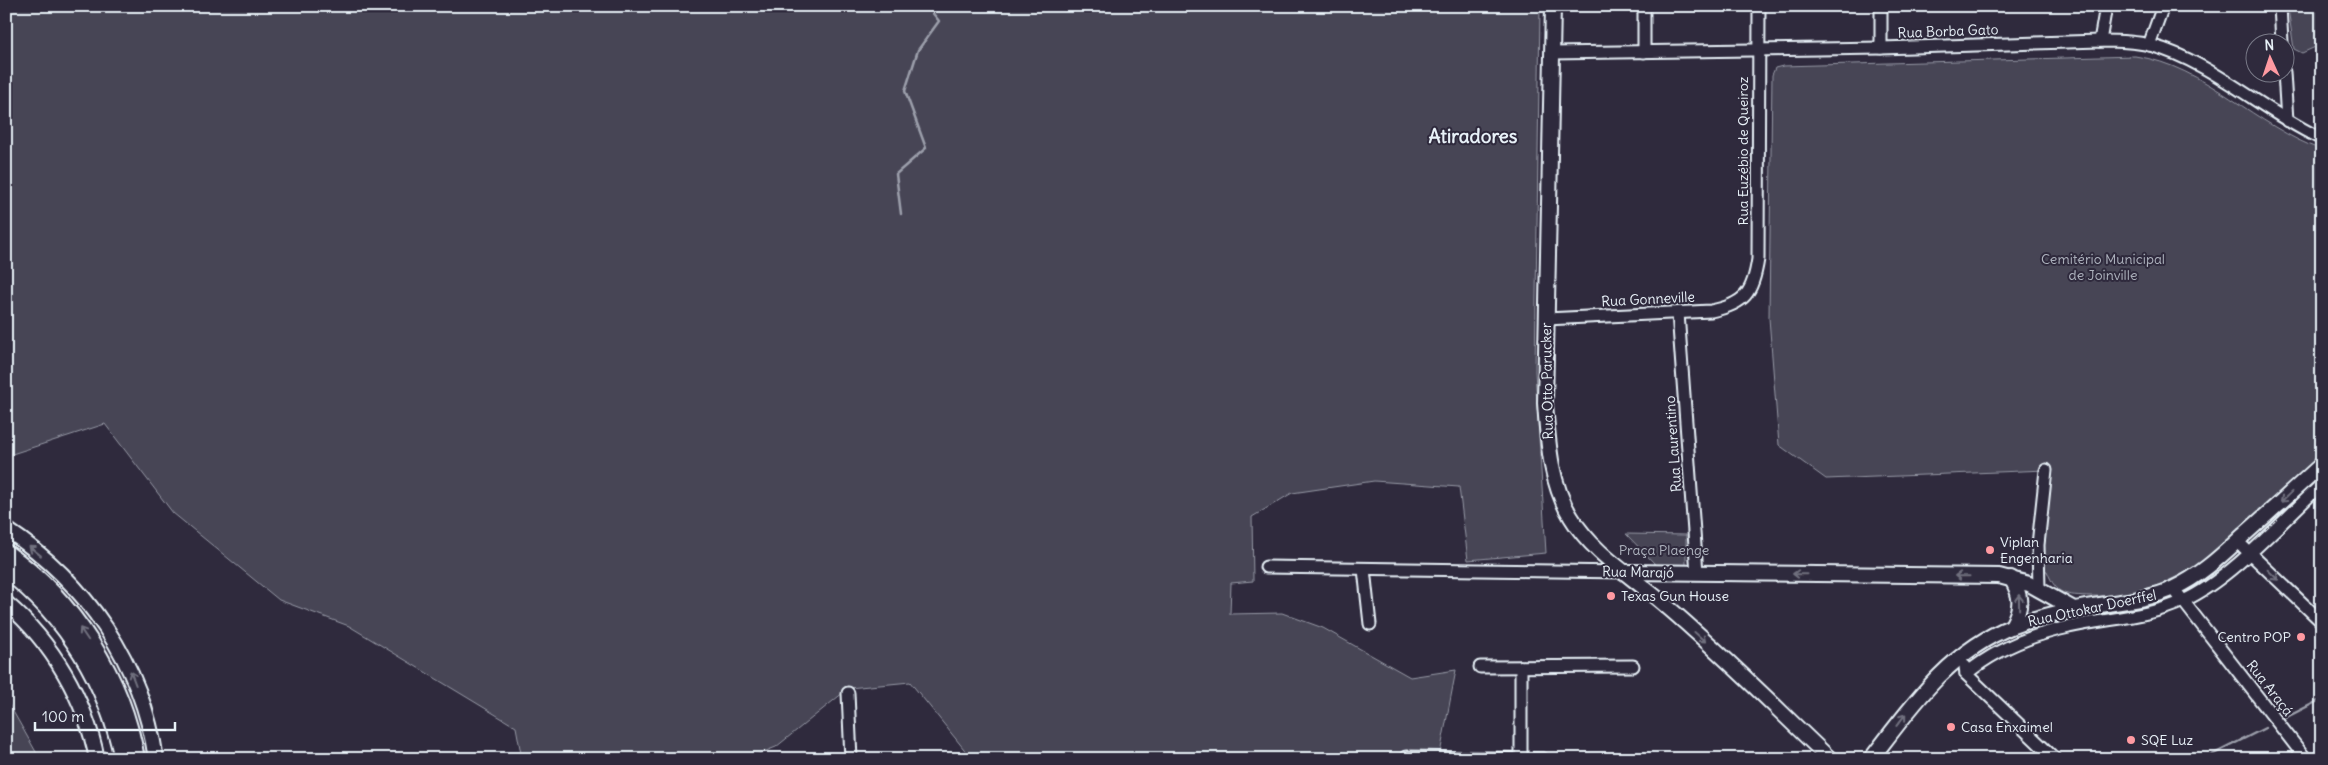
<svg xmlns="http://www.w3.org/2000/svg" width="2328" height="765" viewBox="0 0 2328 765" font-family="Delius,sans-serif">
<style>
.green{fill:#464455;stroke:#979aa6}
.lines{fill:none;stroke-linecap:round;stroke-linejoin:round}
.stream{stroke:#9c9fab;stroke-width:2.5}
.minor-casing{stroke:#e8f1f8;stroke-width:15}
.major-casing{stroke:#e8f1f8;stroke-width:18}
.highway-casing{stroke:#e8f1f8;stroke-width:20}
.minor{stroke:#2f2a3d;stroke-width:11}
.major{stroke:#2f2a3d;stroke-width:14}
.highway{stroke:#2f2a3d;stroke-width:16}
.oneway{stroke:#70707e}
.poi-dot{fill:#ff9aa2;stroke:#2f2a3d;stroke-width:2}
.labels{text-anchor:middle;stroke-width:4;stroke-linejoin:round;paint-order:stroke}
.street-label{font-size:14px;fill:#e8f1f8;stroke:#2f2a3d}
.park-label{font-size:14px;fill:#afb4bf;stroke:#2f2a3d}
.poi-label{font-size:14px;fill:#e8f1f8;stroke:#2f2a3d;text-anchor:start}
.district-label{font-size:19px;font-weight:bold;fill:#e8f1f8;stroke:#2f2a3d}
</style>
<rect width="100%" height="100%" fill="#2f2a3d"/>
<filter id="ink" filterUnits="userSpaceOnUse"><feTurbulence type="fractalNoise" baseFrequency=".02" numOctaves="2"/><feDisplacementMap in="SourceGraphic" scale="10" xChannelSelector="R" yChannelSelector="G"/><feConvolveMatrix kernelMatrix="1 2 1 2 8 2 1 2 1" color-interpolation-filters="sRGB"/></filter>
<g filter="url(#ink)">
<!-- green -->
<g class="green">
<polygon points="6,6 1540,6 1535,371 1546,553 1468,560 1459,487 1374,481 1292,493 1252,517 1253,581 1231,583 1230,614 1282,613 1323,628 1410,677 1456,670 1439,759 972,759 910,682 849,688 776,747 746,759 522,759 516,727 349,626 279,600 173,513 105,424 6,456"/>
<polygon points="2291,6 2322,6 2322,44 2302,53 2294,49 2288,8"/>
<path d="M2135 56C2206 66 2256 127 2322 150V458C2256 517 2187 601 2091 596 2065 595 2057 596 2047 571L2038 570 2046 470 1826 479 1779 445 1769 318 1772 75 1775 68 1783 66Z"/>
<polygon points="1626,534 1686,535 1686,565 1656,565"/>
<polygon points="6,699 40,759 6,759"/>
</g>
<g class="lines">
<!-- stream -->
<g class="stream">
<polyline points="901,214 896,174 926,148 905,91 918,50 939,21 927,6"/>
<polyline points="2283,719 2322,699"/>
<polyline points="2204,759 2265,728"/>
</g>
<!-- minor casing -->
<g class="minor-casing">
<g id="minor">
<polyline points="1644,6 1644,52"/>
<polyline points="1881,6 1881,48"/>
<polyline points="2280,6 2282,42"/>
<polyline points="2100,41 2106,6"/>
<polyline points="2149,45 2163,6"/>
<path d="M1552 53 1881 48 2100 41C2116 41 2133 41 2150 45 2213 62 2263 112 2322 139"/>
<polyline points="2284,72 2287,121"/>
<polyline points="1678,313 1697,573"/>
<path d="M1546 319 1711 311C1745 304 1753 293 1758 259L1759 6"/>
<polyline points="2237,541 2322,622"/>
<polyline points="1266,567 1625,572"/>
<polyline points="1364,569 1370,624"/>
<polyline points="2173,588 2306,759"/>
<polyline points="2039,589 2038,545 2046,470"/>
<polyline points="1965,666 1966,674 2055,759"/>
<polyline points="1480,667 1633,666"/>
<polyline points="1521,667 1521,758"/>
<path d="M1966 674C1996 649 2031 635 2069 627 2107 618 2147 618 2183 601 2230 580 2283 520 2322 484"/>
<polyline points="848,693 851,759"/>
<polyline points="1406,757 1543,759"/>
</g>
</g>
<!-- major casing -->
<g class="major-casing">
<g id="major">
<path d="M1553 6 1545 403C1548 442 1550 483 1571 517 1593 554 1632 576 1664 604 1722 653 1775 707 1830 759"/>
<path d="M6 529C86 582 142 663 156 759"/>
<polyline points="1625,572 1999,576 2029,584 2074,609"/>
<path d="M2011 578C2022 596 2022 607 2012 626"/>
<path d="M6 603C53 643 85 699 97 759"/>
<path d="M1871 759C1911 707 1949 651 2013 626 2032 619 2051 614 2071 610 2106 602 2142 603 2174 588 2202 575 2224 553 2246 533 2272 510 2297 487 2322 464"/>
</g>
</g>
<!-- highway casing -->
<g class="highway-casing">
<g id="highway">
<path d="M6 553C73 600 123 678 136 759"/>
<path d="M6 570C68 617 107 683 123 759"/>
</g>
</g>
<!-- minor -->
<use href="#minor" class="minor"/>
<!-- major -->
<use href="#major" class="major"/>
<!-- highway -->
<use href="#highway" class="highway"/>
</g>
<!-- one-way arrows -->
<defs><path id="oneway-shaft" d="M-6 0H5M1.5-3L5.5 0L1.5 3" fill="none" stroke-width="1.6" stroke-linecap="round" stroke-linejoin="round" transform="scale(1.25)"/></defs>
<g class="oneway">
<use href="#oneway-shaft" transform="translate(2286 497) rotate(137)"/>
<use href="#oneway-shaft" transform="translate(35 551) rotate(-142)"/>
<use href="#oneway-shaft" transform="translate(1800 574) rotate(-179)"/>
<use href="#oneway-shaft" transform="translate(2273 575) rotate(44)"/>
<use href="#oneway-shaft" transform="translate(1962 576) rotate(-179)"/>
<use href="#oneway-shaft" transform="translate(2019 602) rotate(-91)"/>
<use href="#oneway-shaft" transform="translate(84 634) rotate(-124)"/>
<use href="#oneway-shaft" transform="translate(1700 637) rotate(42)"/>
<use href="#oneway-shaft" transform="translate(133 678) rotate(-111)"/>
<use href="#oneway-shaft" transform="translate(1901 720) rotate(-52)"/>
</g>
</g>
<!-- markers -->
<g class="poi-dot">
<circle cx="1990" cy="550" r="5"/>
<circle cx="1611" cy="596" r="5"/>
<circle cx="2301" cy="637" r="5"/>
<circle cx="1951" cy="727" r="5"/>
<circle cx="2131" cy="740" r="5"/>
</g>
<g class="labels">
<!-- street labels -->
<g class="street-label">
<text transform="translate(1948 31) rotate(-2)" y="5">Rua Borba Gato</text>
<text transform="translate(1743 151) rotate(-90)" y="5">Rua Euzébio de Queiroz</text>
<text transform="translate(1648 299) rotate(-3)" y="5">Rua Gonneville</text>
<text transform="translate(1547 381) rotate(-91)" y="5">Rua Otto Parucker</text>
<text transform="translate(1673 444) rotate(-94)" y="5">Rua Laurentino</text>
<text transform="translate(1638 572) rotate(1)" y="5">Rua Marajó</text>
<text transform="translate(2092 608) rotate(-12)" y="5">Rua Ottokar Doerffel</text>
<text transform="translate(2270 688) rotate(52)" y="5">Rua Araçá</text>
</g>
<!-- park labels -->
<g class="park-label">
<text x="2103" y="264">Cemitério Municipal<tspan x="2103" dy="16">de Joinville</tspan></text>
<text x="1664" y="555">Praça Plaenge</text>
</g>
<!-- poi labels -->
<g class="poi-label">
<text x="2000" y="547">Viplan<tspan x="2000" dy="16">Engenharia</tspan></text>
<text x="1621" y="601">Texas Gun House</text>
<text x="2291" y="642" text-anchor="end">Centro POP</text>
<text x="1961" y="732">Casa Enxaimel</text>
<text x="2141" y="745">SQE Luz</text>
</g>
<!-- district labels -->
<g class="district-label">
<text x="1473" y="143">Atiradores</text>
</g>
</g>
<!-- margin -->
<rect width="2328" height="765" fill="none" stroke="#2f2a3d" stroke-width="25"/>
<rect x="12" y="12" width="2303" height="740" fill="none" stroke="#e8f1f8" stroke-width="2" filter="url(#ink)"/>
<!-- north arrow -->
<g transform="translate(2270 58) rotate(357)"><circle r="24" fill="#2f2a3d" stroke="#797a88"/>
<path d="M0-4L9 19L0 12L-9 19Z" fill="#ff9aa2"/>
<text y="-8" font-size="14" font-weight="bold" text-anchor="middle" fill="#e8f1f8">N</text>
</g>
<!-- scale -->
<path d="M35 722v8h140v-8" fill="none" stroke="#e8f1f8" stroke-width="2.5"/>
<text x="42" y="722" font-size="15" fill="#e8f1f8" stroke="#2f2a3d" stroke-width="4" paint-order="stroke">100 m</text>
</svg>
